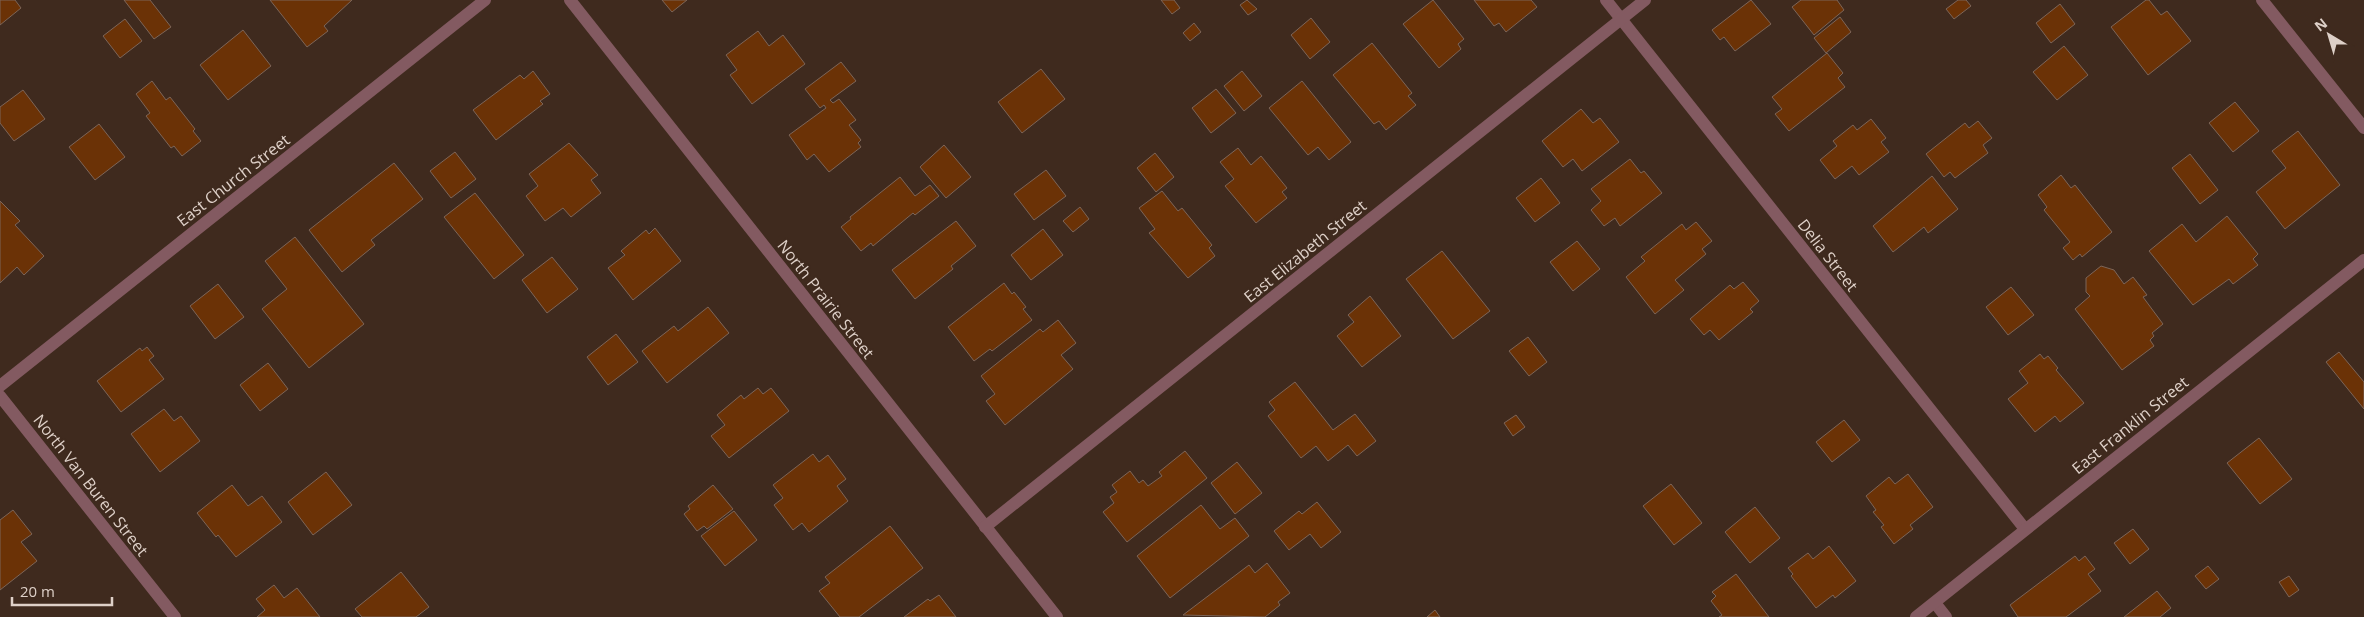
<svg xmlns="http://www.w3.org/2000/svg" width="2364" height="617" viewBox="0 0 2364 617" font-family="'Open Sans',sans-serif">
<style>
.building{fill:#6b3206;stroke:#7d6558}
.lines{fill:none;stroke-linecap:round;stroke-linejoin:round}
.minor{stroke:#835a61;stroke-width:12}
.labels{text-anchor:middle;stroke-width:4;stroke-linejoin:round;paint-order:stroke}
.street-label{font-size:16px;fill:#ded0c8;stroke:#3f2a1e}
</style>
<rect width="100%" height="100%" fill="#3f2a1e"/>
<!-- building -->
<g class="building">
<polygon points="0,0 15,0 21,8 0,25"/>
<polygon points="124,0 150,0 171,27 154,39"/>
<polygon points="270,0 352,0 324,26 328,31 307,47"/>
<polygon points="662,0 687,0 672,12"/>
<polygon points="1161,0 1174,0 1180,8 1172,14"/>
<polygon points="1247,0 1257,9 1248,15 1240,5"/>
<polygon points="1433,0 1464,39 1458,44 1461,49 1439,68 1403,24"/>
<polygon points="1474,0 1531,0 1537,7 1506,32 1499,23 1494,26"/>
<polygon points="1751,0 1771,24 1735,51 1724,37 1720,40 1712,30"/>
<polygon points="1801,0 1837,0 1844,10 1814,35 1792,7"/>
<polygon points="1958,0 1966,0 1971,6 1954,19 1946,9"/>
<polygon points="2146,0 2149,0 2161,15 2167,11 2191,41 2148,75 2111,27"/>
<polygon points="2060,4 2075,24 2051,43 2036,23"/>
<polygon points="1840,17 1851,32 1826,53 1814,38"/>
<polygon points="1311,18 1330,42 1310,59 1291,35"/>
<polygon points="125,19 142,41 120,58 103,36"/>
<polygon points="1194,23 1201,32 1190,41 1183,33"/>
<polygon points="243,30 271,66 228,100 200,65"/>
<polygon points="758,31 769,46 783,35 805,64 752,104 730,75 737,70 726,55"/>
<polygon points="1372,43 1412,93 1408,96 1416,105 1386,130 1379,121 1374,124 1333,75"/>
<polygon points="2064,46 2088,75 2057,100 2033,72"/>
<polygon points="1827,53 1843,73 1838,78 1845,87 1789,131 1775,114 1782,109 1772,97"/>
<polygon points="841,62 856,81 830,100 833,103 839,99 856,120 849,125 861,140 858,143 861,147 829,172 814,154 807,160 789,135 826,108 824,105 820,108 805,89"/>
<polygon points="1041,69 1065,99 1022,133 998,102"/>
<polygon points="533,71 550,94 540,101 543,104 496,140 473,110 520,75 524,79"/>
<polygon points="1242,71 1262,96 1244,111 1224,86"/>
<polygon points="152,81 166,100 170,97 195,129 193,131 201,141 182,156 174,146 171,148 146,116 150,113 136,94"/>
<polygon points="1302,81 1351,142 1329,160 1318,147 1308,155 1269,108"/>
<polygon points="1216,89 1236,113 1211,133 1192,108"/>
<polygon points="23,90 45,119 14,141 0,123 0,107"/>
<polygon points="2235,102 2259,131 2233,152 2209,123"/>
<polygon points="1581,109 1593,123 1600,118 1619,142 1582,171 1573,159 1563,167 1542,141"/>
<polygon points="1871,119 1886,138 1881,142 1889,152 1859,175 1852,166 1835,179 1820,160 1837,146 1833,141 1853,125 1857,130"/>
<polygon points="1978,121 1992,138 1983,145 1988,153 1955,178 1950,172 1944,177 1926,154 1965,123 1969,128"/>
<polygon points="99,124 125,157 95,180 69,147"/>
<polygon points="2298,131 2340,185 2285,229 2256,192 2286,168 2272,151"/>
<polygon points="569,143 598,175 591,180 601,193 571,217 563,208 545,221 526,196 538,186 529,174"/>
<polygon points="944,145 971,177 946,198 920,167"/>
<polygon points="1238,148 1251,165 1261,156 1287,188 1282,192 1287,198 1256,223 1225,186 1234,179 1220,162"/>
<polygon points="455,152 476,179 451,198 430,171"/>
<polygon points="1155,153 1174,177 1156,192 1137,168"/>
<polygon points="2190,154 2218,190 2200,204 2172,168"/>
<polygon points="1630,159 1641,173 1644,171 1662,193 1620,226 1615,218 1604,226 1591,210 1601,201 1591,189"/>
<polygon points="394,163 423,199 371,240 375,245 342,272 309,230"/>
<polygon points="1046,170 1066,196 1034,220 1014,194"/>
<polygon points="2061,175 2071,188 2075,185 2112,232 2082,257 2080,254 2073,260 2063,248 2070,242 2044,210 2047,207 2038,195"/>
<polygon points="1932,176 1958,209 1928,233 1924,227 1893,252 1873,226"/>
<polygon points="900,177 915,196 930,185 939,196 915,215 913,213 873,246 871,243 861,251 841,227 851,219 850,217"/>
<polygon points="1541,178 1560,203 1535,222 1516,198"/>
<polygon points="1162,191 1178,211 1182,208 1212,245 1209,248 1215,256 1188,278 1149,233 1155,229 1139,208"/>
<polygon points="475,193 524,255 494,279 444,217"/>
<polygon points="0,201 20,221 15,225 44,256 24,275 17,267 0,283"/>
<polygon points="1080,207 1089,219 1073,232 1063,221"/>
<polygon points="2227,216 2258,254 2253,259 2258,265 2233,284 2229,279 2193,305 2149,251 2182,224 2196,242"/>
<polygon points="956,221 976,246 951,266 953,269 915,299 892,270"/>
<polygon points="1696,222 1712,241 1702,249 1706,254 1675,280 1684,290 1655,314 1626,277 1645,261 1641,257 1682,224 1686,230"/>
<polygon points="655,228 681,261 633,300 608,268 625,255 621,251 646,230 649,234"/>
<polygon points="1043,229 1063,255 1031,280 1011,255"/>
<polygon points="295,237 364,324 309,368 262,309 287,289 265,261"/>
<polygon points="1577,241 1600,269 1573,291 1550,262"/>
<polygon points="1442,251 1490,311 1453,339 1406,279"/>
<polygon points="552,257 578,289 547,313 522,280"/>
<polygon points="2101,266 2114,270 2124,284 2133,277 2147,295 2143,297 2163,324 2152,333 2154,336 2150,340 2154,346 2122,370 2075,309 2090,296 2086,292 2086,278"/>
<polygon points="1743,282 1759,301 1750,309 1753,312 1719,340 1710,330 1704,335 1690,319 1730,285 1734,289"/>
<polygon points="1004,283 1012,294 1014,292 1026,307 1023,309 1032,320 992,351 990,349 974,361 948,327"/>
<polygon points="218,284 244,317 215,339 190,306"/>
<polygon points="2011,287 2034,315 2008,335 1986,307"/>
<polygon points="1370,296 1401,336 1362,367 1337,336 1354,322 1348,315"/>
<polygon points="708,307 729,333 667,383 642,351 674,326 678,331"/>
<polygon points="1058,320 1076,343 1061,355 1073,369 1005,425 986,401 995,394 981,376 1040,329 1043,332"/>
<polygon points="616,334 638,362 608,385 587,357"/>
<polygon points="1528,337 1547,362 1529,376 1509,351"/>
<polygon points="147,347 154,356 149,360 164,379 121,412 97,381 140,348 142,351"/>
<polygon points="2339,352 2364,382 2364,409 2326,362"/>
<polygon points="2040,354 2044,359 2048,356 2058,368 2056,370 2084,403 2060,422 2055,416 2035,432 2008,399 2028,383 2019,371"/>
<polygon points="268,363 288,389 260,411 240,385"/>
<polygon points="1295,382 1333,430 1355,414 1376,441 1357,456 1348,445 1328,461 1316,446 1301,458 1268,416 1275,410 1269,402"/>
<polygon points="758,388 763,394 771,388 789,411 729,458 711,436 725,425 717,415 741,395 744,399"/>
<polygon points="164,409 174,421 181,416 200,441 160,472 131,434"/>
<polygon points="1516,415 1525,427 1513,436 1504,423"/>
<polygon points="1844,420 1860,440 1832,462 1816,442"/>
<polygon points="2259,438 2292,479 2260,504 2227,463"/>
<polygon points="1185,451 1207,478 1127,542 1103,512 1114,503 1110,497 1117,492 1112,485 1130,471 1139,483 1143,480 1148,486 1162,476 1159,472"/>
<polygon points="813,454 819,462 828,455 846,479 837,486 848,501 809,532 802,523 793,530 774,505 783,498 773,485"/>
<polygon points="1237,462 1262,493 1235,514 1211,483"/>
<polygon points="326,472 352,505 313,535 288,502"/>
<polygon points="1908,474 1933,507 1910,525 1913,529 1894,544 1881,527 1884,525 1873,512 1876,510 1866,496 1889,477 1895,484"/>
<polygon points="1671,484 1702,523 1674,545 1643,506"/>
<polygon points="232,485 248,506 262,496 282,522 236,557 218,535 216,537 197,513"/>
<polygon points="713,485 733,509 707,529 704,526 697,531 684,514 690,509 688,506"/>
<polygon points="1317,502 1341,532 1321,548 1310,534 1289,550 1274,531 1299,511 1302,514"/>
<polygon points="1201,505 1220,529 1235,518 1249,536 1170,598 1137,556"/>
<polygon points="1755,507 1780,538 1750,563 1725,532"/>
<polygon points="13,510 32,534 21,542 37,561 0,590 0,520"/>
<polygon points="734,511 757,540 725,566 701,536"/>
<polygon points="890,526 923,568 859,617 840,617 819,591 830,583 825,577"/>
<polygon points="2133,529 2149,549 2130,564 2114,543"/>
<polygon points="1829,546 1856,581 1835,598 1833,595 1816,608 1791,576 1793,574 1788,568 1808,553 1813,559"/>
<polygon points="2075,556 2079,561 2085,556 2095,569 2088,574 2101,591 2066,617 2018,617 2010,605"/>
<polygon points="1267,563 1290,593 1278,602 1280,605 1265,617 1183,615 1249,565 1255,573"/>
<polygon points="2208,566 2219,579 2206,589 2195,576"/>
<polygon points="401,572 429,607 416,617 362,617 355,609"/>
<polygon points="1736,574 1769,617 1719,617 1722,615 1711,601 1716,596 1712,592"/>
<polygon points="2289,576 2299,590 2289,597 2279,582"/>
<polygon points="274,585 284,598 297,588 320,617 257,617 265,610 256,599"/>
<polygon points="2157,591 2171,608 2160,617 2124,617"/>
<polygon points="939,595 956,617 904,617 928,599 930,601"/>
<polygon points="1435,610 1440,617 1427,617"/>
</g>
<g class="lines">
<!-- minor -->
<g class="minor">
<polyline points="570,0 1057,617"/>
<polyline points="1606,0 2025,529"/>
<polyline points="2262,0 2364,128"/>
<polyline points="0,386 485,0"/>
<polyline points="0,396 175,617"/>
<polyline points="985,527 1645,0"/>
<polyline points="1935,603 1946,617"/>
<polyline points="1916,617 2364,260"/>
</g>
</g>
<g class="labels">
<!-- street labels -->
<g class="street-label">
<text transform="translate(233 180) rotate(-38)" y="6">East Church Street</text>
<text transform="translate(1305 251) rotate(-39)" y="6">East Elizabeth Street</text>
<text transform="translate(1828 255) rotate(52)" y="6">Delia Street</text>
<text transform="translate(826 299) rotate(52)" y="6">North Prairie Street</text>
<text transform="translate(2130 425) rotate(-39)" y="6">East Franklin Street</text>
<text transform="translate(91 485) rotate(52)" y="6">North Van Buren Street</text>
</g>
</g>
<!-- north arrow -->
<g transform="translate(2329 35) rotate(322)" stroke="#3f2a1e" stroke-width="4" paint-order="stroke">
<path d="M0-4L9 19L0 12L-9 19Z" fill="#ded0c8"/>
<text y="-8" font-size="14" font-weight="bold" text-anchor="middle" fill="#ded0c8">N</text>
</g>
<!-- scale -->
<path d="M12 597v8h100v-8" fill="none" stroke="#ded0c8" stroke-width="2.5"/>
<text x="20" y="597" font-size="15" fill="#ded0c8" stroke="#3f2a1e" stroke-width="4" paint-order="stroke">20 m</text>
</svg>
